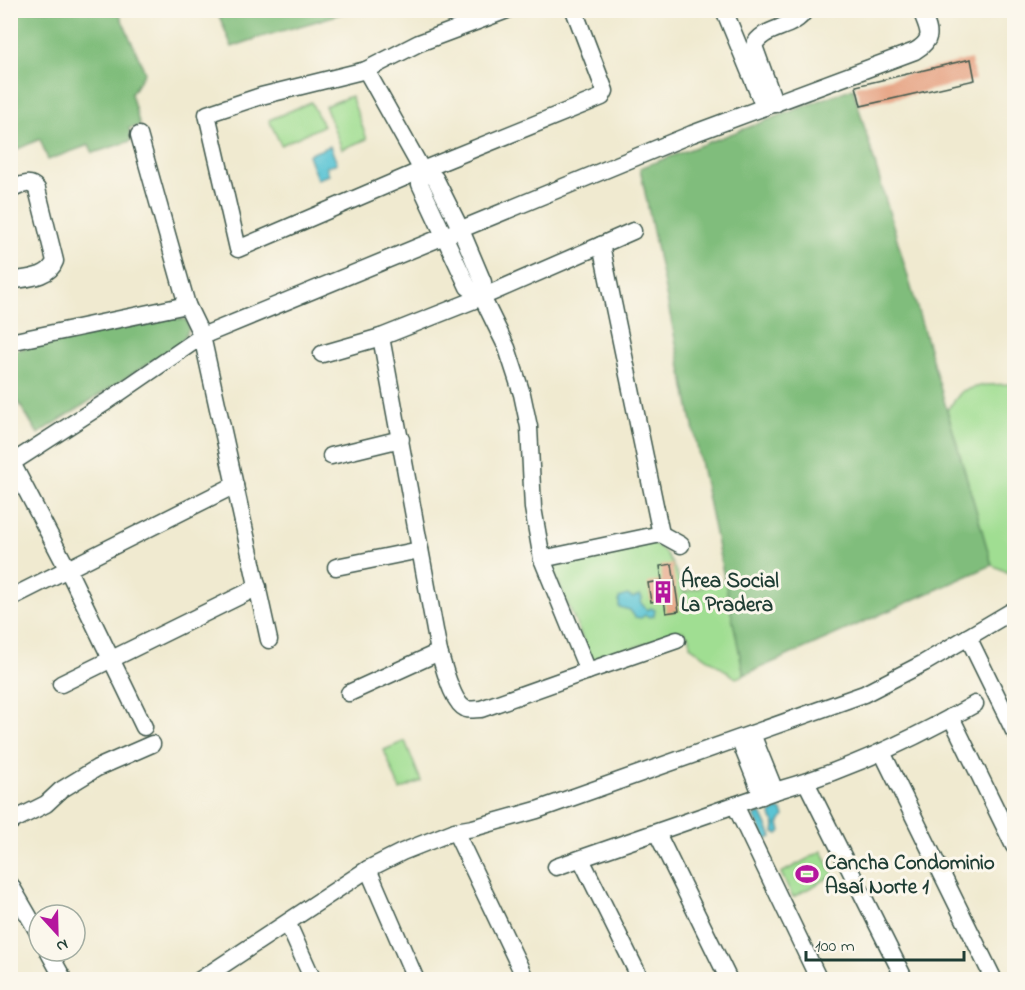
<svg xmlns="http://www.w3.org/2000/svg" width="1025" height="990" viewBox="0 0 1025 990" font-family="'Indie Flower',sans-serif">
<style>
.green{fill:#a0de92;stroke:#608e63;stroke-width:1.5}
.forest{fill:#80bd7c;stroke:#507d58;stroke-width:1.5}
.water{fill:#5ac4d4;stroke:#3c8084;stroke-width:1.5}
.building{fill:#e59f7e}
.lines{fill:none;stroke-linecap:round;stroke-linejoin:round}
.minor-casing{stroke:#3e574b;stroke-width:19}
.minor{stroke:#fff;stroke-width:16}
.labels{text-anchor:middle;stroke-width:6;stroke-linejoin:round;paint-order:stroke}
.poi-label{font-size:21px;font-weight:bold;fill:#1f3d34;stroke:#fbf7ec;text-anchor:start}
</style>
<rect width="100%" height="100%" fill="#fbf7ec"/>
<filter id="ink" filterUnits="userSpaceOnUse"><feTurbulence type="fractalNoise" baseFrequency=".0167" numOctaves="2"/><feDisplacementMap in="SourceGraphic" scale="12" xChannelSelector="R" yChannelSelector="G"/><feConvolveMatrix kernelMatrix="1 2 1 2 8 2 1 2 1" color-interpolation-filters="sRGB"/></filter>
<filter id="wash" filterUnits="userSpaceOnUse"><feTurbulence type="fractalNoise" baseFrequency=".008" numOctaves="4" result="noise"/><feDisplacementMap in="SourceGraphic" scale="24" xChannelSelector="R" yChannelSelector="G"/><feGaussianBlur stdDeviation="1.35" result="paint"/><feColorMatrix in="noise" values="0 0 0 0 0 0 0 0 0 0 0 0 0 0 0 0 0 1.4 0 .05"/><feComposite in="paint" operator="in"/></filter>
<g filter="url(#wash)">
<rect width="100%" height="100%" fill="#f0ead0"/>
<!-- green -->
<g class="green">
<polygon points="351,96 367,139 342,149 325,106"/>
<polygon points="311,102 323,126 281,145 269,120"/>
<polygon points="1014,384 1014,570 1009,573 992,565 947,410 962,391 984,385"/>
<path d="M652 542C671 552 676 573 684 592L725 581 744 675 736 678 690 646V638L683 631H679L593 663 551 565Z"/>
<polygon points="405,741 421,781 400,790 384,750"/>
<polygon points="822,851 834,875 793,897 781,873"/>
</g>
<!-- forest -->
<g class="forest">
<polygon points="11,10 118,11 145,72 131,94 140,126 129,128 131,141 93,153 89,145 48,160 40,139 11,152"/>
<path d="M217 11H348C310 25 271 32 232 47Z"/>
<polygon points="853,88 992,565 744,675 640,168"/>
<polygon points="170,317 187,320 189,328 181,343 38,434 11,390 11,351"/>
</g>
<!-- water -->
<g class="water">
<polygon points="330,146 337,163 326,167 329,175 317,179 308,155"/>
<polygon points="627,595 633,598 640,595 642,598 641,603 647,610 651,608 655,610 654,616 650,617 645,615 641,618 635,617 630,610 619,607 619,598"/>
<polygon points="778,809 782,811 784,816 779,824 781,831 778,834 774,832 775,826 771,815 772,812"/>
<polygon points="761,813 772,837 766,840 754,816"/>
</g>
<g id="blocks">
<!-- building -->
<g class="building">
<polygon points="971,59 975,80 861,106 856,86"/>
<polygon points="672,564 679,611 666,613 664,600 651,602 648,583 662,581 660,566"/>
</g>
</g>
</g>
<g filter="url(#ink)">
<use href="#blocks" fill-opacity="0" stroke="#3e574b" stroke-width="1.5"/>
<g class="lines">
<!-- minor casing -->
<g class="minor-casing">
<g id="minor">
<polyline points="507,10 419,43 366,70 261,96 207,114 238,249 422,170 602,97 605,91 574,10"/>
<polyline points="724,10 764,107"/>
<polyline points="366,70 422,170 435,178 461,230 483,282 482,297"/>
<path d="M775 104 754 46C762 26 795 30 805 10"/>
<polyline points="139,135 187,305"/>
<path d="M10 190C20 186 29 179 37 189L55 261C49 278 27 278 10 281"/>
<polyline points="633,231 601,245 661,534"/>
<polyline points="381,337 482,297 601,245"/>
<polyline points="10,342 187,305 202,336 269,640"/>
<path d="M322 354 381 337 439 652C444 666 452 703 466 709 470 710 476 709 481 709L588 671 542 559 533 508 529 427 522 394 507 348 482 297 468 287 420 184 422 170"/>
<polyline points="331,456 401,439"/>
<polyline points="12,463 67,568 144,727"/>
<path d="M10 464 106 402 202 336 692 134 915 51C936 38 928 30 921 10"/>
<polyline points="542,559 661,534 681,545"/>
<polyline points="336,567 420,550"/>
<polyline points="10,598 235,485"/>
<polyline points="968,637 1014,731"/>
<polyline points="588,671 677,640"/>
<polyline points="61,684 258,587"/>
<polyline points="349,693 439,652"/>
<polyline points="951,717 1014,846"/>
<polyline points="752,734 775,791"/>
<polyline points="739,739 762,796"/>
<polyline points="882,752 994,980"/>
<polyline points="806,782 905,980"/>
<polyline points="735,805 819,980"/>
<polyline points="10,822 46,804 61,790 97,768 152,744"/>
<polyline points="455,831 526,980"/>
<polyline points="657,833 729,980"/>
<polyline points="581,859 641,980"/>
<path d="M556 867 775 791C846 771 912 740 975 704"/>
<polyline points="368,869 416,980"/>
<polyline points="10,884 39,934"/>
<polyline points="288,924 313,980"/>
<polyline points="48,951 64,980"/>
<polyline points="200,980 368,869 402,852 455,831 473,828 537,810 864,694 924,663 1014,610"/>
</g>
</g>
<!-- minor -->
<use href="#minor" class="minor"/>
</g>
</g>
<!-- icons -->
<defs>
<g id="building-bare" transform="scale(1.8)"><path d="M-4-6H4V6H1V3H-1V6H-4ZM-2.5-4.3h1.7v1.8h-1.7ZM.8-4.3h1.7v1.8H.8ZM-2.5-1h1.7V.8h-1.7ZM.8-1h1.7V.8H.8Z" fill="#b5179e" stroke="#fbf7ec" stroke-width="2.5" paint-order="stroke"/></g>
<g id="stadium-bare" transform="scale(1.8)"><path d="M0-5a6.5 5 0 1 0 0 10a6.5 5 0 1 0 0-10ZM-3.5-1.8h7v3.6h-7Z" fill="#b5179e" stroke="#fbf7ec" stroke-width="2.5" paint-order="stroke"/></g>
</defs>
<g fill-rule="evenodd">
<use href="#building-bare" x="663" y="592"/>
<use href="#stadium-bare" x="807" y="874"/>
</g>
<g class="labels">
<!-- poi labels -->
<g class="poi-label">
<text x="681" y="587">Área Social<tspan x="681" dy="24">La Pradera</tspan></text>
<text x="825" y="869">Cancha Condominio<tspan x="825" dy="24">Asaí Norte 1</tspan></text>
</g>
</g>
<!-- margin -->
<rect width="1025" height="990" fill="none" stroke="#fbf7ec" stroke-width="36"/>
<!-- north arrow -->
<g transform="translate(57 933) rotate(158)"><circle r="28" fill="#fbf7ec" stroke="#a3ada2" stroke-width="1.5"/>
<path d="M0-4.5L10 22L0 15L-10 22Z" fill="#b5179e"/>
<text y="-9" font-size="16" font-weight="bold" text-anchor="middle" fill="#1f3d34">N</text>
</g>
<!-- scale -->
<path d="M806 951v9h158v-9" fill="none" stroke="#1f3d34" stroke-width="3"/>
<text x="815" y="951" font-size="18" fill="#1f3d34" stroke="#fbf7ec" stroke-width="4.5" paint-order="stroke">100 m</text>
</svg>
